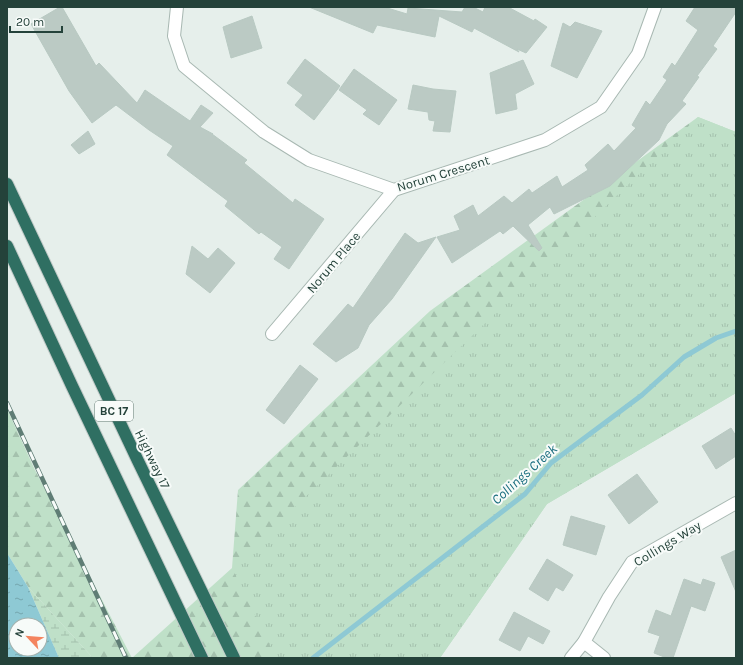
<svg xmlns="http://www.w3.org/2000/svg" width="743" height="665" viewBox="0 0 743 665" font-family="Karla,sans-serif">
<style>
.forest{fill:url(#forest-firs)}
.wetland{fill:url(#wetland-marsh)}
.park{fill:url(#park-tufts)}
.water{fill:url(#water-ripples);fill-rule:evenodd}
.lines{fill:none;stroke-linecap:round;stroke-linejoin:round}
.stream{stroke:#8ec9d4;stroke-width:5}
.building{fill:#bbcac4;stroke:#b8c9c2}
.street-casing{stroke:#a8b8b2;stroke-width:14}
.highway-casing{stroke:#c2cac8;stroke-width:14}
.street{stroke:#fff;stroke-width:12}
.highway{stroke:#2f6f62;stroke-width:12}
.rail-casing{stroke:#5f7d75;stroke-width:4.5}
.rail{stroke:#f7fbf9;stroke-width:3;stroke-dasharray:9;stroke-linecap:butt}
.labels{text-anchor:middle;stroke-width:4;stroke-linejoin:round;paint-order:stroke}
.shield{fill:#f7fbf9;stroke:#637a73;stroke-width:1}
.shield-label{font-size:12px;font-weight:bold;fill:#24423a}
.street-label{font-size:13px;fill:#24423a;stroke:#f7fbf9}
.water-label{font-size:14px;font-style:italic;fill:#1c6f80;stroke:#f7fbf9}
</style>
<defs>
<pattern id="forest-firs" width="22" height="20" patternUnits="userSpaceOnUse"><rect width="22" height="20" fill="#bfe0c8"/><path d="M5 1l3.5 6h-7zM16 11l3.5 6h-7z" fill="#a4c1ad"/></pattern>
<pattern id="wetland-marsh" width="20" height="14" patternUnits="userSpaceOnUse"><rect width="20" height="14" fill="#bfe0c8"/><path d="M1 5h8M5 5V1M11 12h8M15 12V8" fill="none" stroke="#a4c1ad"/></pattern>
<pattern id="park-tufts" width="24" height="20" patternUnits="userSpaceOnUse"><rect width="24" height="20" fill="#bfe0c8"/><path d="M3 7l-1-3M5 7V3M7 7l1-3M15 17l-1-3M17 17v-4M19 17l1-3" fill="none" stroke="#a4c1ad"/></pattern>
<pattern id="water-ripples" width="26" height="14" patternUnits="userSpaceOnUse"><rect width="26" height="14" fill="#8ec9d4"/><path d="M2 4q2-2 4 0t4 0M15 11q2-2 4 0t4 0" fill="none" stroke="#74a5ad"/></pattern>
</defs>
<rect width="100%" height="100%" fill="#e6efeb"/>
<!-- forest -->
<polygon class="forest" points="698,117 736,132 736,393 547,504 440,658 93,658 28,587 7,553 7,409 35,470 132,658 232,568 238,490 430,311"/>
<!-- wetland -->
<polygon class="wetland" points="28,587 93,658 59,658"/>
<!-- park -->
<polygon class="park" points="698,117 736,132 736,393 547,504 440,658 276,658 232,568"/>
<!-- water -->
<path class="water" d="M7 553 28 587 59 658H7ZM16 625H40V649H16Z"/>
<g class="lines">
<!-- stream -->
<polyline class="stream" points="313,658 525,494 551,463 642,395 684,357 716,338 736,331"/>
</g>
<!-- building -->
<g class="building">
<polygon points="60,7 62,7 96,66 99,63 137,103 145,90 190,121 201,105 213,113 200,127 213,134 212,134 247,160 244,163 293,203 295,199 324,219 289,269 274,259 282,247 261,232 259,234 225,206 228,201 167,155 173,146 149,130 116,105 92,123 69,91 31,24"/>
<polygon points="309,7 384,7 407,14 408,8 462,12 465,7 473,7 483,12 485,7 508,7 534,21 535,19 547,27 526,53 517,49 519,52 474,28 472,32 439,16 435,37 377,25 373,33"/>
<polygon points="695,7 736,7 736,12 713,46 717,49 697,76 699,77 682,101 686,104 667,124 659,140 610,186 554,214 550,207 528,225 542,248 539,251 513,226 503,234 500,231 452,263 437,237 460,230 454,216 473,205 478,216 504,196 512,203 529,189 532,193 557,176 562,187 588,170 585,165 608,144 614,151 636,128 632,125 646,101 650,105 667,80 663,77 672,63 675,66 698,30 686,21"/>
<polygon points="252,16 262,48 231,58 223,27"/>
<polygon points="575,22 602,31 577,78 551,66 563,23 570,27"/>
<polygon points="305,59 340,86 314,120 295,105 303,95 287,83"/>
<polygon points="523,60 534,84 515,94 517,109 496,114 490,73"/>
<polygon points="354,69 397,100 379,125 363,114 367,110 339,90"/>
<polygon points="413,85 433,89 456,91 450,132 433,131 435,121 429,120 428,112 408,109"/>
<polygon points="88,131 95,144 79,154 71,145"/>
<polygon points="405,233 418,243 436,237 392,299 369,325 358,348 336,362 313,344 348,304 353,308"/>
<polygon points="192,246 208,259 218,248 235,263 210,293 186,274"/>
<polygon points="300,365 318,379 284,424 266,410"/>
<polygon points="731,428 736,436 736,456 716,469 702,446"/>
<polygon points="637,474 658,502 629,524 608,495"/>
<polygon points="571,516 605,526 596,555 563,545"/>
<polygon points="736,550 736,592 721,557"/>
<polygon points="547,559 573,575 563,591 556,587 548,601 529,589"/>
<polygon points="684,579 701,585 703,579 715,583 705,611 691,606 673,658 667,658 654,653 660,636 648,632 656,610 671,616"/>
<polygon points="514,612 550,631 543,644 528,636 520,651 499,640"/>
</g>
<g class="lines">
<!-- street casing -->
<g class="street-casing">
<g id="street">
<polyline points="177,7 174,36 184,66 264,132 309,160 394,190 545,140 601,107 638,54 655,7"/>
<polyline points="272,334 394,190"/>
<polyline points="584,642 604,658"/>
<polyline points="571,658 584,642 609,597 632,562 736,503"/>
</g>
</g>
<!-- highway casing -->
<g class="highway-casing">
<g id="highway">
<polyline points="7,184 138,461 234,658"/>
<polyline points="7,246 72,386 202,658"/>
</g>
</g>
<!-- street -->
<use href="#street" class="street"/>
<!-- highway -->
<use href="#highway" class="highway"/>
<!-- rail casing -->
<g class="rail-casing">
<polyline id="rail" points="7,403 126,658"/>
</g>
<!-- rail -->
<use href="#rail" class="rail"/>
</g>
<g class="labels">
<!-- shield labels -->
<rect class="shield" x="95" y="401" width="38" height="20" rx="3"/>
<g class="shield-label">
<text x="114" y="415">BC 17</text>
</g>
<!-- street labels -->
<g class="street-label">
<text transform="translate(443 173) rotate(-17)" y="5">Norum Crescent</text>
<text transform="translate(333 262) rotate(-50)" y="5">Norum Place</text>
<text transform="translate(153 459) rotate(64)" y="5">Highway 17</text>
<text transform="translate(667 543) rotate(-31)" y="5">Collings Way</text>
</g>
<!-- water labels -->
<g class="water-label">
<text transform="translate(524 474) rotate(-42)" y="5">Collings Creek</text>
</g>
</g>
<!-- border -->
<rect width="743" height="665" fill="none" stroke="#24423a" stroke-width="16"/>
<!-- north arrow -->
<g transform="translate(28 637) rotate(296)"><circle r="19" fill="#f7fbf9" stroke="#a3b1ad"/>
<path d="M0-3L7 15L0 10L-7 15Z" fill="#f4845f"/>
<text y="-6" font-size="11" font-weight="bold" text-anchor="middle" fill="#24423a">N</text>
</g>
<!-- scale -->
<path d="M10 26v6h52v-6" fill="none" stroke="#24423a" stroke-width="2"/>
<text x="16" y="26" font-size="12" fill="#24423a" stroke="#f7fbf9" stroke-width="3" paint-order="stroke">20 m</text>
</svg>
